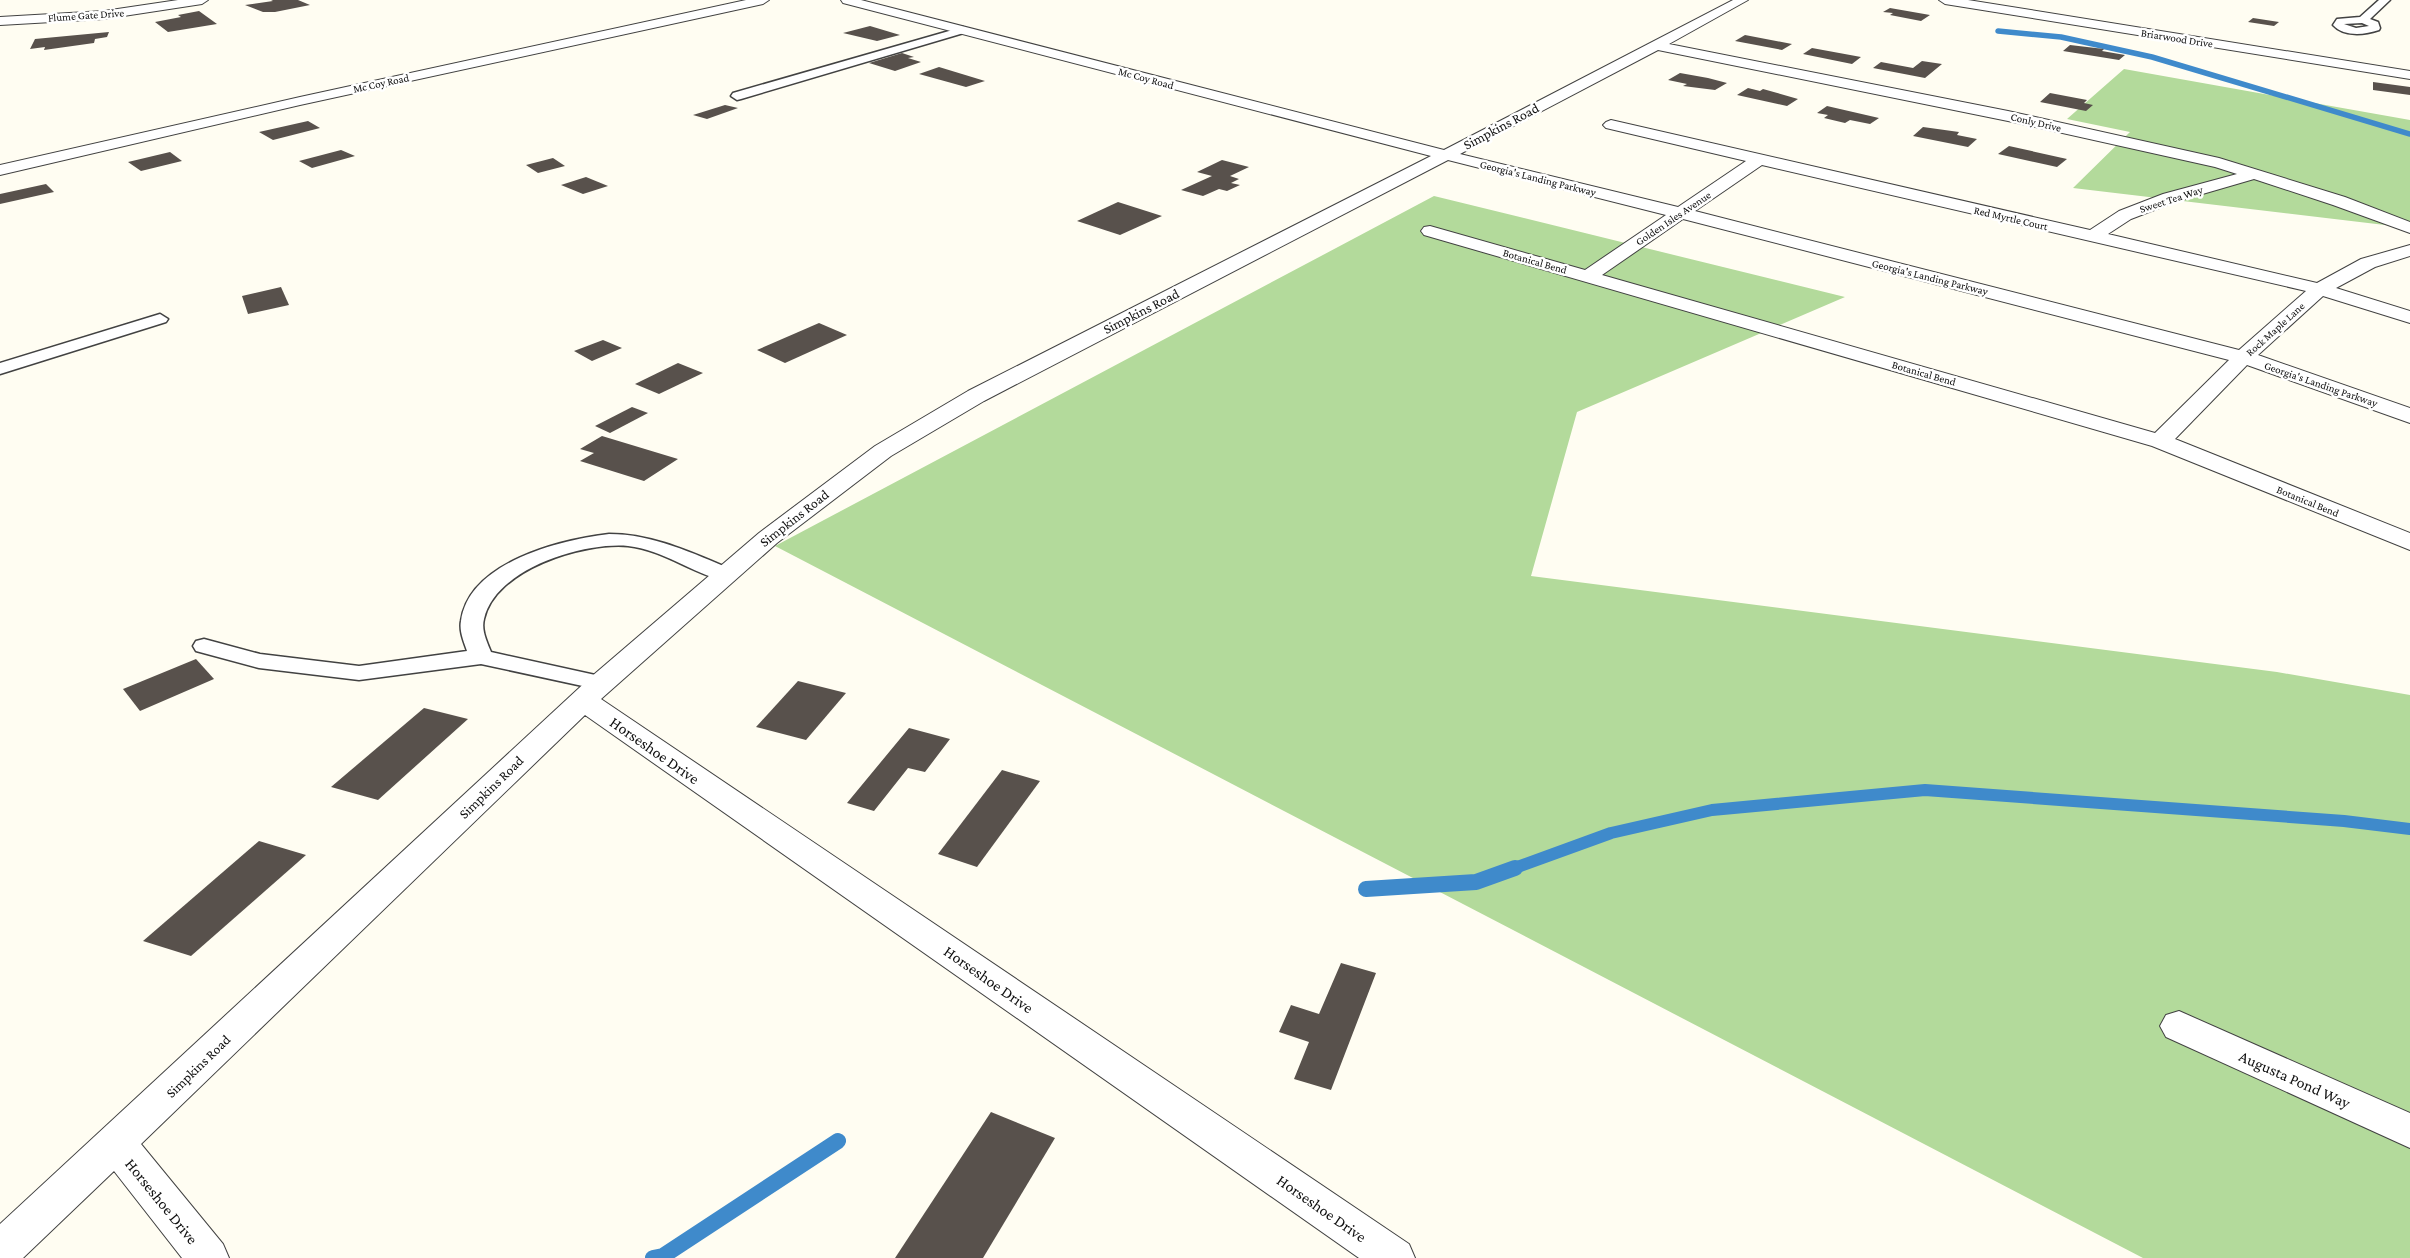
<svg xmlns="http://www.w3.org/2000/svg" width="2410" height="1258" viewBox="0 0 2410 1258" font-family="'Crimson Pro',serif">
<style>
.forest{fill:#b3da9b}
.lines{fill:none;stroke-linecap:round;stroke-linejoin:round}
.stream-far2{stroke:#3f8acb;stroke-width:5.5}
.stream-far1{stroke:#3f8acb;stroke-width:12}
.stream{stroke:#3f8acb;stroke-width:16}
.building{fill:#58514c}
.service-casing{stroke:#424242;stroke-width:3}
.minor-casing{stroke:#424242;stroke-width:2}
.service{fill:#fff;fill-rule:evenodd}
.minor{fill:#fff;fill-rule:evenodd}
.labels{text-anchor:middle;stroke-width:5;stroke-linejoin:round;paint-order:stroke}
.far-street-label{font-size:11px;fill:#0f0f0f;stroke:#fff}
.street-label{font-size:14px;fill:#0f0f0f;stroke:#fff}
.near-street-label{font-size:16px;fill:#0f0f0f;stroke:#fff}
</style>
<rect width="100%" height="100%" fill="#fffdf2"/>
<!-- forest -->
<g class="forest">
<polygon points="2124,69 2410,120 2410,228 2073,188 2130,132 2067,119"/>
<polygon points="1434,196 1845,297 1577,412 1531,576 2277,672 2410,695 2410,1258 2143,1258 775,546"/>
</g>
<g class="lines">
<!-- stream-far2 -->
<polyline class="stream-far2" points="1998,31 2061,37 2152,57 2410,134"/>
<!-- stream-far1 -->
<polyline class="stream-far1" points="1512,869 1611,833 1712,810 1925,790 2344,821 2410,829"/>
<!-- stream -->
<g class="stream">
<polyline points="1366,889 1476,882 1515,868"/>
<polyline points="653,1258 663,1256 838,1141"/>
</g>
</g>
<!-- building -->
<g class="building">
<polygon points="271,0 298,0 310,5 275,12 263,12 245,5 273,1"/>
<polygon points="1890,8 1930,15 1921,21 1890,15 1893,13 1883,12"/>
<polygon points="199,11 217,24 168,32 155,22 181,17 178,15"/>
<polygon points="2253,18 2279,22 2274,26 2248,22"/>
<polygon points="870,26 900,35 877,41 843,33"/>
<polygon points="109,32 107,37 95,39 94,43 44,50 45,47 30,49 35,39"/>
<polygon points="1745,35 1792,44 1782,50 1735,41"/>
<polygon points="2070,45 2104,49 2102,51 2125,55 2119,60 2063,51"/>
<polygon points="1812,48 1861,57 1852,64 1803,54"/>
<polygon points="902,53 914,57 908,58 921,62 895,71 869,63"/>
<polygon points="1922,61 1942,64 1925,78 1873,68 1881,62 1913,68"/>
<polygon points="939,67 985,81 966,87 919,74"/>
<polygon points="1680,73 1708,78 1727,83 1715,90 1683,86 1687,84 1668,80"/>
<polygon points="2373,82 2410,87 2410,95 2373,90"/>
<polygon points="1748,88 1760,91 1763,89 1798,99 1787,106 1737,95"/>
<polygon points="2050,93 2087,100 2084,103 2093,105 2086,111 2040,102"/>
<polygon points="725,105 738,108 707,119 693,115"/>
<polygon points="1827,106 1879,118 1870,124 1850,120 1845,123 1824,118 1828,115 1817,113"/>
<polygon points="308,121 320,128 273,140 259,132"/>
<polygon points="1923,127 1959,132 1957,135 1977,139 1968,147 1913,136"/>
<polygon points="2009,146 2067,159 2057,167 1998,154"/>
<polygon points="341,150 355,156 312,168 299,161"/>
<polygon points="170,152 182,161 141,171 128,162"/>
<polygon points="553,158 565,166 538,173 526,165"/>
<polygon points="1222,160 1249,167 1230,176 1239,179 1231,183 1240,185 1227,191 1219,189 1203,196 1181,190 1212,176 1197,172"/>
<polygon points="586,177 608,186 583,194 561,185"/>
<polygon points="46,184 54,192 0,204 0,194"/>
<polygon points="1118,202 1162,216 1120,235 1077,221"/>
<polygon points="281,287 289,305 248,314 242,296"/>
<polygon points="819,323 847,335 785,363 757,350"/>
<polygon points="603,340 622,348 592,361 574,351"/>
<polygon points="678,363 703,373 659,394 635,384"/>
<polygon points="632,407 648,413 610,433 595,426"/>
<polygon points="602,436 678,459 644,481 580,461 594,453 580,449"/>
<polygon points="196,659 214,679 140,711 123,689"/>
<polygon points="798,681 846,693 806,740 756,727"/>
<polygon points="424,708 468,719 378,800 331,787"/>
<polygon points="909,728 950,739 925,772 908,768 874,811 847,803"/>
<polygon points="1002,770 1040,781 977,867 938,854"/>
<polygon points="259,841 306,855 191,956 143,941"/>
<polygon points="1341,963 1376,973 1331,1090 1294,1079 1309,1042 1279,1032 1291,1005 1319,1014"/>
<polygon points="991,1112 1055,1138 983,1258 895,1258"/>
</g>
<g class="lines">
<!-- service casing -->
<g class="service-casing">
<g id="service">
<path d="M2379 0H2390L2370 19 2378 22 2380 28 2379 30C2364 35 2344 37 2333 25L2337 19 2360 17ZM2362 23 2369 26 2356 28 2344 24Z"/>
<polygon points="963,27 968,30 967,32 741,99 737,100 731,96 733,93"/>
<polygon points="160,314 168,319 166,322 0,374 0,363"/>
<path d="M609 534C653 534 692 553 733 570L736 575 733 580 725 581C692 573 663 550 628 546 583 542 495 569 484 619 481 630 487 642 491 652L609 678 613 683 609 688 601 690 481 664 359 680 259 668 196 651 193 646 196 641 204 639 260 654 359 666 467 651C464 642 459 631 461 621 469 562 560 540 609 534Z"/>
</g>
</g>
<!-- minor casing -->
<g class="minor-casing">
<g id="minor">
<polygon points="178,0 208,0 202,4 104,19 0,25 0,17 104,11"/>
<polygon points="746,0 769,0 763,4 300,105 0,175 0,165 300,97"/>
<path d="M841 0H861L1444 150 1733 0H1748L1669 44 2008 111 2219 158 2345 197 2410 222V233L2333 205 2254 179 2175 202 2131 219 2108 234 2317 283 2361 259 2410 245V256L2375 267 2336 288 2410 311V323L2323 296 2258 355 2410 408V423L2247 365 2175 439 2410 533V550L2152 446 1424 235 1421 231 1424 227 1430 226 1585 270 1666 215 1448 160 984 401 891 456 777 543 601 699 1409 1244 1415 1258H1359L585 715 141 1144 223 1244 229 1258H182L114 1171 23 1258H0V1224L591 677 759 533 875 446 968 391 1431 156 843 3ZM1658 50 2008 121 2215 167 2237 174 2163 194 2119 211 2090 230 1611 120 1606 122 1603 125 1606 128 1746 161 1678 207 1460 154ZM1762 165 2306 291 2239 350 1695 211ZM1683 219 2229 360 2155 433 1602 275Z"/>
<polygon points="1939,0 1968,0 2410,71 2410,79 1945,4"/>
<polygon points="2179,1011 2410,1113 2410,1148 2166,1037 2160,1026 2166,1015"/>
</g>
</g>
<!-- service -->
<use href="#service" class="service"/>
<!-- minor -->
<use href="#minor" class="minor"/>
</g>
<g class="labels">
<!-- far-street labels -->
<g class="far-street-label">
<text transform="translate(86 15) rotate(-4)" y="4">Flume Gate Drive</text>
<text transform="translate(2177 38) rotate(9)" y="4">Briarwood Drive</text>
<text transform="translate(1146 78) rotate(15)" y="4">Mc Coy Road</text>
<text transform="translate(381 83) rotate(-12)" y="4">Mc Coy Road</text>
<text transform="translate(2036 122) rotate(13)" y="4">Conly Drive</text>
<text transform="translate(1538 178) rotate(14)" y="4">Georgia's Landing Parkway</text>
<text transform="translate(2171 199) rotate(-18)" y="4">Sweet Tea Way</text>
<text transform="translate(1673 218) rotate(-34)" y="4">Golden Isles Avenue</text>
<text transform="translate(2011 218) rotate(13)" y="4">Red Myrtle Court</text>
<text transform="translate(1535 261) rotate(16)" y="4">Botanical Bend</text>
<text transform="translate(1930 277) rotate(14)" y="4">Georgia's Landing Parkway</text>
<text transform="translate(2275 329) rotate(-42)" y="4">Rock Maple Lane</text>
<text transform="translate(1924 373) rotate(16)" y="4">Botanical Bend</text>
<text transform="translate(2321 384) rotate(19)" y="4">Georgia's Landing Parkway</text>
<text transform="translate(2308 501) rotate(22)" y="4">Botanical Bend</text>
</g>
<!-- street labels -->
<g class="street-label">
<text transform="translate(1501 126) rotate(-28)" y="5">Simpkins Road</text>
<text transform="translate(1141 311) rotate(-27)" y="5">Simpkins Road</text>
<text transform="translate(794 518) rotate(-38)" y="5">Simpkins Road</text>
<text transform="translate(491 787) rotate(-44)" y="5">Simpkins Road</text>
<text transform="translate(198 1066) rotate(-44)" y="5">Simpkins Road</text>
</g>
<!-- near-street labels -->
<g class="near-street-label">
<text transform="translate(655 750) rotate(35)" y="6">Horseshoe Drive</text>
<text transform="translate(989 979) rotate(35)" y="6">Horseshoe Drive</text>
<text transform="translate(2295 1079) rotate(24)" y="6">Augusta Pond Way</text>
<text transform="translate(162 1201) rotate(51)" y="6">Horseshoe Drive</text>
<text transform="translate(1322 1208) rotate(35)" y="6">Horseshoe Drive</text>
</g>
</g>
</svg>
